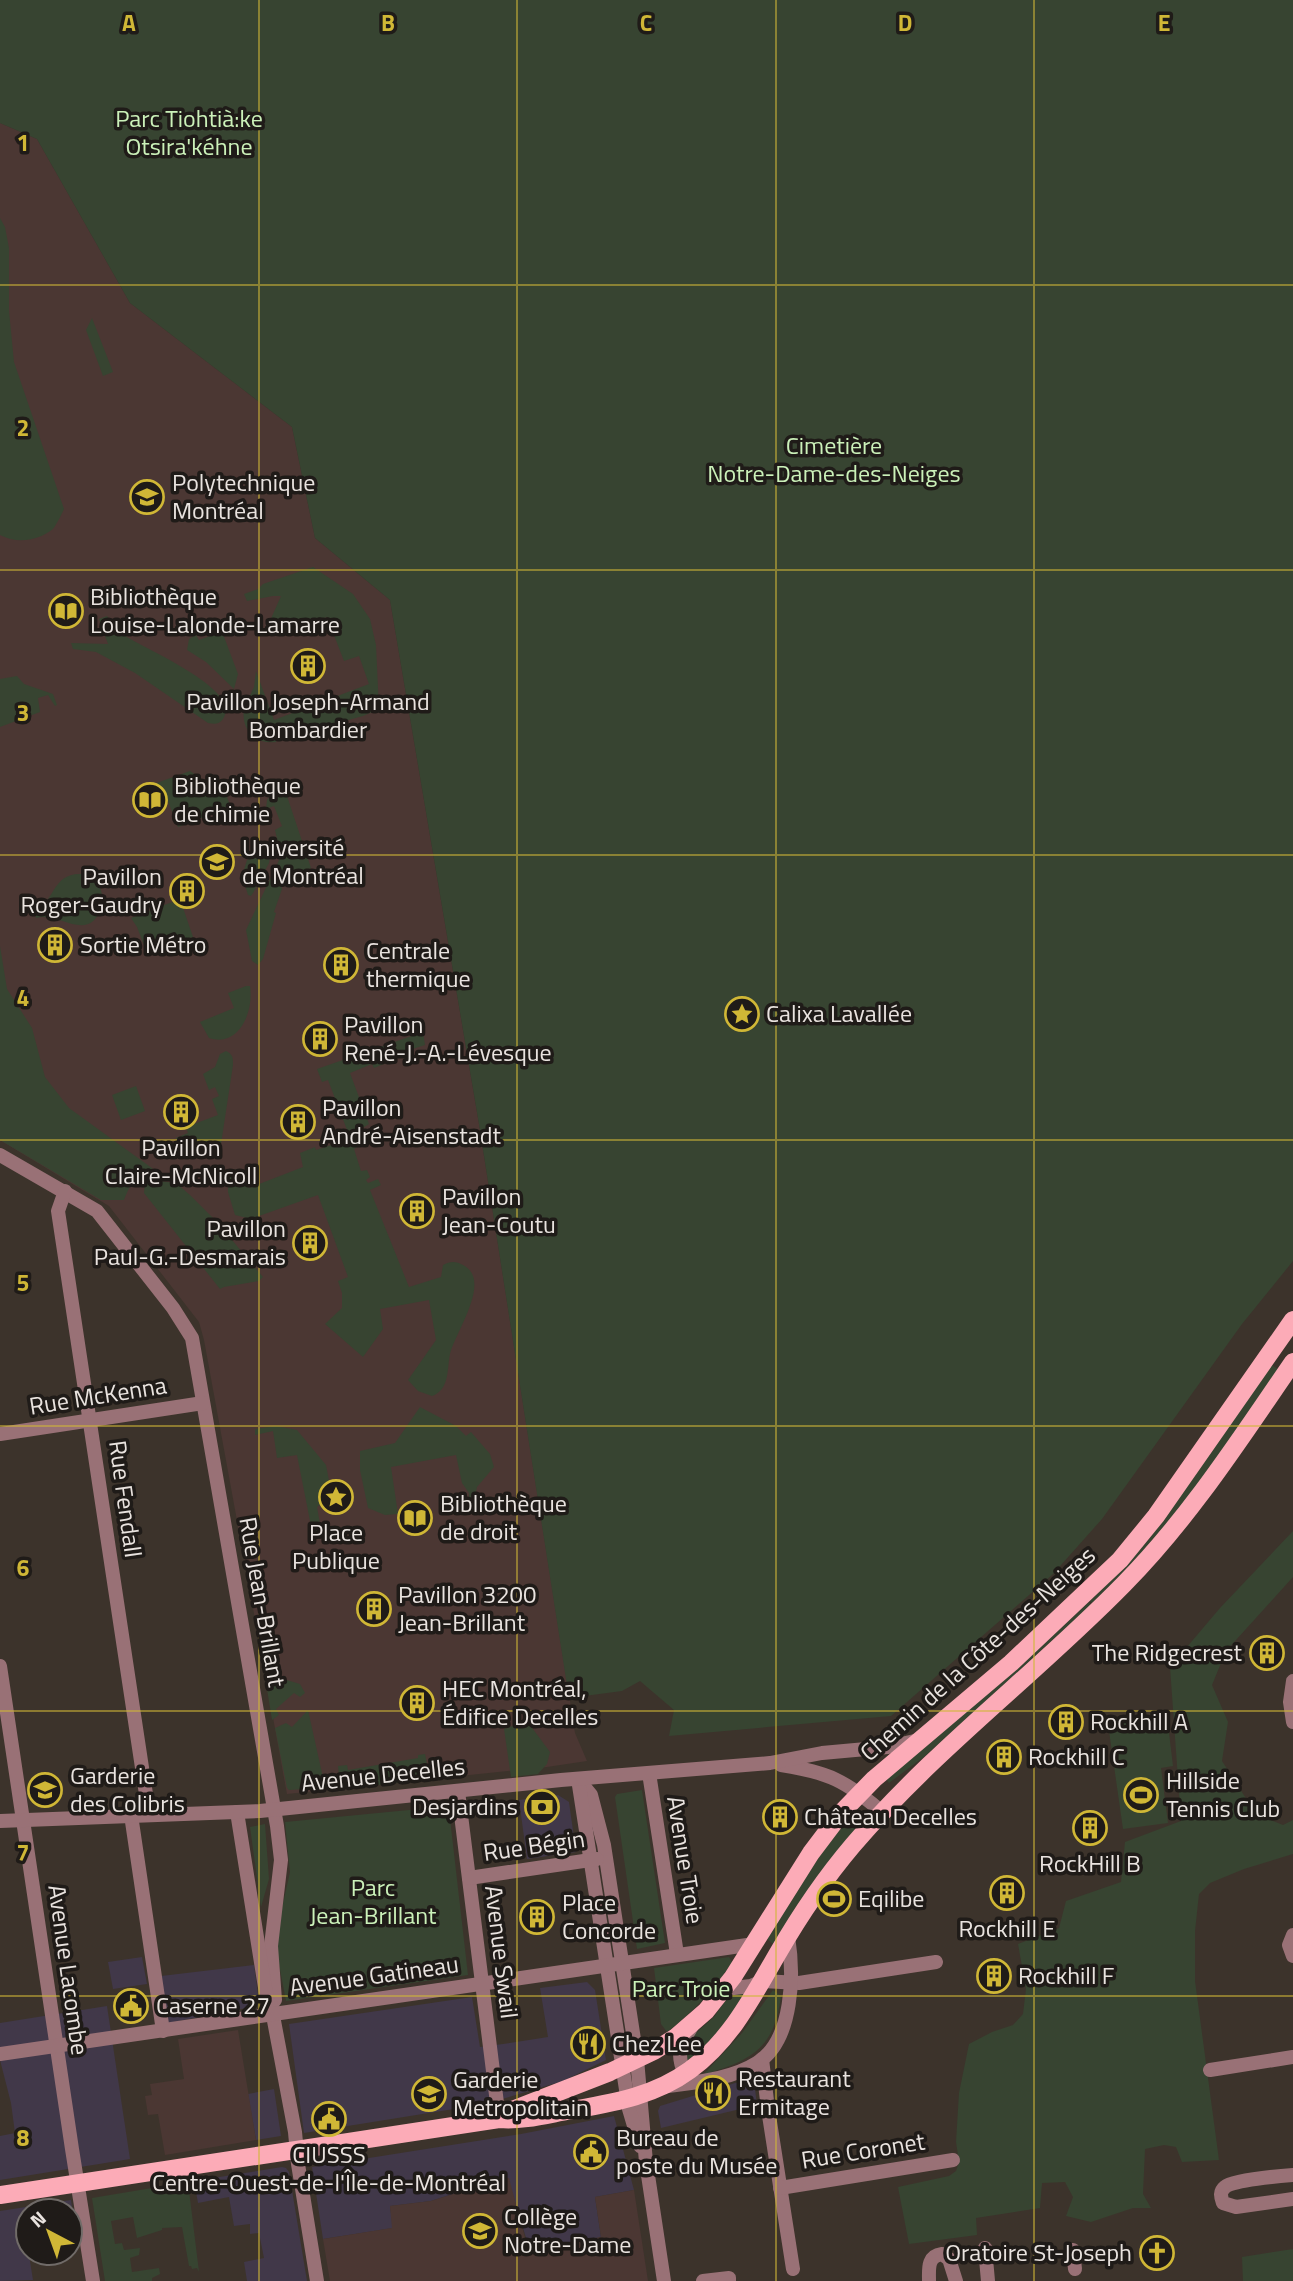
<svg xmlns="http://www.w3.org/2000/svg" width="1293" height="2281" viewBox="0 0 1293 2281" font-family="'Titillium Web',sans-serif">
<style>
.commercial{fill:#413849}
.education{fill:#4b3733}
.green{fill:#374431}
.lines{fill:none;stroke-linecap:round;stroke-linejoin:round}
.minor{stroke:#997176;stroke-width:14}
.major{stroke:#fcabb7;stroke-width:18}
.grid{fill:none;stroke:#d0b736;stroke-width:2;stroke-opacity:0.55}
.labels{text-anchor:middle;stroke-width:7;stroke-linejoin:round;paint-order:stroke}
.park-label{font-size:24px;fill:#cbf1b9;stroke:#1f1b18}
.poi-label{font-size:24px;fill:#e9e3df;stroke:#1f1b18;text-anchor:start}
.street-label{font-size:24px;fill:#e9e3df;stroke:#1f1b18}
.grid-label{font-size:23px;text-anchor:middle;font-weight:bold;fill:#d0b736;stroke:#1f1b18;stroke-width:7;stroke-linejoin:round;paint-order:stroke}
</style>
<rect width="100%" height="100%" fill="#3c332b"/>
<!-- commercial -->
<g class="commercial">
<polygon points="558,1795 569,1802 576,1852 527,1859 519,1800"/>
<polygon points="142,1957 147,1984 113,1989 108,1962"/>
<polygon points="254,1965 259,2002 257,2006 168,2023 161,1976"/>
<polygon points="587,1982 595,1990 606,2060 563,2081 485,2104 304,2133 289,2024 472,1997 480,2047 503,2044 548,2037 540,1988"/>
<polygon points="107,2006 130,2159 0,2180 0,2136 15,2133 11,2103 0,2060 0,2023"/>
<polygon points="745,2080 754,2081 757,2105 661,2128 658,2111 660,2106"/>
<polygon points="274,2089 281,2136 256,2140 248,2094"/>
<polygon points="614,2116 634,2190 595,2197 601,2237 530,2251 508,2179 491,2182 431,2201 390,2206 393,2228 323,2239 312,2167 521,2134"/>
<polygon points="282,2167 286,2168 289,2172 307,2281 247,2281 244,2262 264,2258 259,2233 250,2234 250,2224 234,2226 229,2197 198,2203 194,2181"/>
<polygon points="71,2200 78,2248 70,2249 70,2211 28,2211 28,2253 43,2253 29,2255 33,2280 0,2281 0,2211"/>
</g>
<!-- education -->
<g class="education">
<polygon points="0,123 37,139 130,303 292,427 315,538 390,600 479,1124 575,1733 587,1761 547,1767 287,1794 204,1340 199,1322 109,1206 0,1140"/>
<polygon points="238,2030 256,2140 165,2155 158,2114 148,2115 145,2096 152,2095 150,2084 184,2079 178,2039"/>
<polygon points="509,2178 527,2245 530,2251 533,2251 601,2237 595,2197 634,2190 648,2281 330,2281 323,2239 392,2228 390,2206 431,2201 491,2182"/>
</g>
<!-- green -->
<g class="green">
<polygon points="0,0 1293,0 1293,1261 1242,1324 1102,1519 1053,1574 891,1716 669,1736 674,1710 640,1681 622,1691 569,1698 479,1124 390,600 315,538 292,427 130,303 37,139 0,123"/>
<path d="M0 218 5 227 9 248V311L14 362 64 509C61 515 57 524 53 529 38 541 17 544 0 535Z"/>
<polygon points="92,318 113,372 103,376 86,330"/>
<path d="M313 567 353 594 370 619 376 645 379 709 363 716 276 740V742C252 745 239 726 245 704H246L254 687 256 671 274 720 369 684 359 656 344 661 327 617 274 636 269 623 281 596H273L247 601 244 594 258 589 263 584Z"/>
<path d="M107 616C112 622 115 629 121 633 137 646 245 689 223 719 219 725 214 724 208 723L135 673 96 652 73 649 71 643 108 644 99 619Z"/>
<polygon points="213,629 223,634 238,674 234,689 206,662 187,650 189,639 196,635 199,640 210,636 209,631"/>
<polygon points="17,676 24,684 53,694 57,705 55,706 48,695 38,698 40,712 0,727 0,679"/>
<polygon points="190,771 227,797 230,805 228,808 178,827 162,786 153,789 151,785"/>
<polygon points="282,781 311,868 279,880 282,889 274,912 276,913 263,959 258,965 252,961 246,930 281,856 275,830 282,826 274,806 266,809 267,800"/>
<polygon points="271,851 269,863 253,893 251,896 248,895 242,876 247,860"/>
<path d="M81 874C88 875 95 879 99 886 103 893 103 901 101 908 89 944 58 911 36 918L34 912C55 902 52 873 81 874Z"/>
<polygon points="180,899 193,937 147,953 137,927 131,918"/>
<path d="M0 946 7 989 32 1028 45 1077 69 1108 156 1171C134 1174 132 1181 124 1200H101L0 1140Z"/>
<path d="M246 986H250C254 1010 240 1048 209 1038L200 1022 234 1008 228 993Z"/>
<path d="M423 1032 425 1045 400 1053 401 1057 374 1068 372 1064 350 1073 369 1124 361 1129 364 1143 354 1149 361 1171 367 1170 370 1177 366 1180 368 1183 378 1179 381 1185 370 1190 409 1287 441 1277 443 1265C450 1261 456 1261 463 1265 493 1280 455 1332 450 1354 447 1368 450 1390 432 1396L418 1391 408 1380 436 1340 429 1300 380 1309 383 1329 363 1357 325 1324 342 1308V1293L338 1281 348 1277 318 1195 259 1216 268 1240 247 1218 235 1215 228 1192V1175L233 1170 242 1169 249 1188 303 1167 300 1153 315 1147 316 1150 340 1142 339 1138 349 1135 328 1080 322 1082 317 1069Z"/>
<path d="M226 1051C233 1054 233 1058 233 1065L221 1144 197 1153 180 1149 176 1138 188 1133 186 1127 218 1115 212 1099 219 1096 215 1087 209 1090 203 1074 215 1067 220 1054Z"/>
<polygon points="136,1086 145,1111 121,1120 112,1095"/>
<polygon points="159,1181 176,1183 190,1195 217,1222 263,1277 259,1281 224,1287 220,1289 144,1193 145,1182"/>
<path d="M1272 1365 1279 1370C1224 1453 1165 1535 1092 1603L1090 1601 1125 1566 1149 1539Z"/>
<polygon points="420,1407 456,1426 466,1436 471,1432 490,1454 494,1467 477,1487 472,1509 469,1502 469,1493 462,1483 456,1455 391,1467 398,1514 385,1515 368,1508 360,1470 360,1451 395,1443"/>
<polygon points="276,1426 297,1430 326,1465 332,1496 317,1507 322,1535 313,1536 297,1455 277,1458 273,1431 255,1435 255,1429"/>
<polygon points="1293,1531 1293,1577 1226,1651 1212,1685 1228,1722 1222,1761 1256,1814 1283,1825 1293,1820 1293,1854 1244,1869 1210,1883 1199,1894 1195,1931 1195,1981 1219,2160 1182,2162 1176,2147 1164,2145 1145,2149 1143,2194 1151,2208 1133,2208 1091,2222 1066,2216 1073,2197 1065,2182 1042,2183 1040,2208 976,2218 977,2235 909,2244 898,2187 949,2176 956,2171 959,2162 956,2142 959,2093 969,2044 992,2032 1013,2025 1023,2014 1026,1989 1018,1944 1059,1928 1066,1901 1121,1882 1125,1842 1181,1821 1170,1667 1220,1608"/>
<polygon points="1089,1602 1091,1605 925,1756 889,1783 886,1779 1015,1671"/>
<polygon points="263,1664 267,1665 270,1675 300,1684 305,1693 300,1697 294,1693 276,1709 279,1715 272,1720"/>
<polygon points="308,1710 324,1782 321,1788 289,1790 287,1788 275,1728 286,1723 292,1727"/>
<polygon points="1167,1716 1173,1766 1161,1768 1168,1823 1123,1829 1108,1724"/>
<polygon points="527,1721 550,1752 547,1764 538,1774 511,1777 504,1729"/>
<polygon points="425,1754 430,1779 343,1789 340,1785 338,1766 347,1765 348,1770 418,1758 418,1755"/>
<polygon points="642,1790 665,1943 637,1949 615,1797 617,1794"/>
<polygon points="440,1807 447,1807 449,1810 468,1975 286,2001 278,1959 278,1926 290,1872 285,1822"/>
<polygon points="858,1813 865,1821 774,1945 766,1938 828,1843 842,1825"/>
<polygon points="265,1824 269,1879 261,1907 250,1827"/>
<path d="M729 1957 732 1962C714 1990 693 2012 667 2032L661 2024 654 1968Z"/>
<path d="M773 1990 781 1996C774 2050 751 2060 703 2075L742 2033Z"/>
<path d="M743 1993 744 1996C728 2020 711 2043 688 2061L686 2060V2042L714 2017 729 1996Z"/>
<polygon points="188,2182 199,2272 197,2268 192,2269 191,2266 189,2266 182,2227 162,2228 162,2230 137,2238 133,2217 111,2221 115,2244 122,2243 124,2250 140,2248 139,2255 130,2258 132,2272 159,2268 160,2274 152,2278 152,2281 105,2281 92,2198"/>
<polygon points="1293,2249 1293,2281 1243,2281 1242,2257"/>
</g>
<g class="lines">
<!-- minor -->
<g class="minor">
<polyline points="0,1155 97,1211 173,1308 192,1338 277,1826 281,1860 271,1946 275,2000 271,2005"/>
<polyline points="65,1191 58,1211 149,1814"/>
<polyline points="0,1434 203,1403"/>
<polyline points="0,1666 72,2149 93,2281"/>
<polyline points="1293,1681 1290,1702 1293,1722"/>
<path d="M781 1765C828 1772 846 1781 882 1812"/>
<polyline points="649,1773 677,1954"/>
<polyline points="578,1779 591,1795 604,1845 637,2059 646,2162 664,2281"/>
<polyline points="578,1779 629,2109 640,2146"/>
<polyline points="458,1791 499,2119"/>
<polyline points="237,1812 267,2000 271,2005 295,2132 298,2164 317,2281"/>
<polyline points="131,1815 163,2031"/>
<polyline points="0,1821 260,1811 561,1780 770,1763 822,1753 888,1747 919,1740"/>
<polyline points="469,1878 597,1859"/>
<polyline points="1293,1935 1289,1945 1293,1956"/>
<polyline points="725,1989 751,1986 763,1981 799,1983 936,1962"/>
<polyline points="0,2054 754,1944"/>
<polyline points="762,2059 768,2109 793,2269"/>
<polyline points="1210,2070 1293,2057"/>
<path d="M685 2074C676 2055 680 2045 691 2028"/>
<path d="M668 2086C697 2082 732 2079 757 2063 794 2040 794 1973 788 1936"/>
<path d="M1293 2175C1280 2176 1233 2180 1225 2187 1219 2192 1221 2197 1223 2203L1236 2207 1293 2199"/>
<polyline points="780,2188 953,2160"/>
<polyline points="985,2248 988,2281"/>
<polyline points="1073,2250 1075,2269"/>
<polyline points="703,2281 729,2278 729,2281"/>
<path d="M929 2281C929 2269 927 2256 942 2254L949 2259 956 2281"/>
</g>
<!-- major -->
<g class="major">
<polyline points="507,2112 610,2072 654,2051 676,2037 706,2011 733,1977 811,1853 842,1812 874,1779 1011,1663 1120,1560 1156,1516 1293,1320"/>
<path d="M0 2195 499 2119C522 2121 545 2115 567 2111 611 2103 653 2097 690 2070 731 2040 753 1996 778 1953 800 1915 825 1878 853 1845 935 1749 1036 1674 1124 1584 1190 1517 1240 1439 1293 1362"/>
</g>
</g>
<!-- grid -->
<path class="grid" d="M259 0V2281M517 0V2281M776 0V2281M1034 0V2281M0 285H1293M0 570H1293M0 855H1293M0 1140H1293M0 1426H1293M0 1711H1293M0 1996H1293"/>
<!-- icons -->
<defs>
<g id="university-ring" transform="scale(1.75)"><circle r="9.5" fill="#1f1b18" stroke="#d0b736" stroke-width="1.5"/><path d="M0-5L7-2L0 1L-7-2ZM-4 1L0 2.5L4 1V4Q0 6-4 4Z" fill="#d0b736"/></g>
<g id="library-ring" transform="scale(1.75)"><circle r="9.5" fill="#1f1b18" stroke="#d0b736" stroke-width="1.5"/><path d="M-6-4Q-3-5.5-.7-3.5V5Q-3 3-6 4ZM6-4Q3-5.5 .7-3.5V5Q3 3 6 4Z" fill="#d0b736"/></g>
<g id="building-ring" transform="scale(1.75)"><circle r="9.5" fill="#1f1b18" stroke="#d0b736" stroke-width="1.5"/><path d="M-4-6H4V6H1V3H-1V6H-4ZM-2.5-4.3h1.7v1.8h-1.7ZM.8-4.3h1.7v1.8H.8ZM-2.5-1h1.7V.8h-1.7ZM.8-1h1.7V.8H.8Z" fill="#d0b736"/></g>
<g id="sight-ring" transform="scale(1.75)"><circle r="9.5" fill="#1f1b18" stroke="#d0b736" stroke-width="1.5"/><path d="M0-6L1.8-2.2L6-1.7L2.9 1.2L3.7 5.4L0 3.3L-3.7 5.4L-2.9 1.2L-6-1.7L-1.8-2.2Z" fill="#d0b736"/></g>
<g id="school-ring" transform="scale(1.75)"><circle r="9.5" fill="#1f1b18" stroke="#d0b736" stroke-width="1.5"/><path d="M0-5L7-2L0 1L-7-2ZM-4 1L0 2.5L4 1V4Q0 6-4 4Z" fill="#d0b736"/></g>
<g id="stadium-ring" transform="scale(1.75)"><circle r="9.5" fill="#1f1b18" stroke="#d0b736" stroke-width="1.5"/><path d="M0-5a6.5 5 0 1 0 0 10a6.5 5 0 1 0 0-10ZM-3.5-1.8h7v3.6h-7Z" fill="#d0b736"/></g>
<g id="bank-ring" transform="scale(1.75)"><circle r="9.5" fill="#1f1b18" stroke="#d0b736" stroke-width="1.5"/><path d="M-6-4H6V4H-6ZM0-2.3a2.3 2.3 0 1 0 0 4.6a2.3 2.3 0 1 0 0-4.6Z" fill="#d0b736"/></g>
<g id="civic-ring" transform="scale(1.75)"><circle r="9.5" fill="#1f1b18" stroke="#d0b736" stroke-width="1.5"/><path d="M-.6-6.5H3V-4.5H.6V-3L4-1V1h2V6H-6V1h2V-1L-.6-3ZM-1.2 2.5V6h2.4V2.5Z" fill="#d0b736"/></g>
<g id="restaurant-ring" transform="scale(1.75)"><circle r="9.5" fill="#1f1b18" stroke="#d0b736" stroke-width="1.5"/><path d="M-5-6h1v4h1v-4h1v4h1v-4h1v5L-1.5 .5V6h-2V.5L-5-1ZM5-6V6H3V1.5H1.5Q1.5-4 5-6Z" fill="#d0b736"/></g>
<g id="church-ring" transform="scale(1.75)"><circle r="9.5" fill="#1f1b18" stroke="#d0b736" stroke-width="1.5"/><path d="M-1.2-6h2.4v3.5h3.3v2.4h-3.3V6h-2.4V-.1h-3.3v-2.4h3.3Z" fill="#d0b736"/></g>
</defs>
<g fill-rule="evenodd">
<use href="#university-ring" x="147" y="497"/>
<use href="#library-ring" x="66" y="611"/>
<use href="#building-ring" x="308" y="666"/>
<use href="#library-ring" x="150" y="800"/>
<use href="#university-ring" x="217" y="862"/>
<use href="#building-ring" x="187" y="891"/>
<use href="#building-ring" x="55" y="945"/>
<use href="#building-ring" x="341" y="965"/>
<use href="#sight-ring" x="742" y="1014"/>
<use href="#building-ring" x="320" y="1039"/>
<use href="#building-ring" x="181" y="1112"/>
<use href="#building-ring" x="298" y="1122"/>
<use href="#building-ring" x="417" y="1211"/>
<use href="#building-ring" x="310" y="1243"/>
<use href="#sight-ring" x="336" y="1497"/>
<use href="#library-ring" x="415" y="1518"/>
<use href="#building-ring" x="374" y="1609"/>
<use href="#building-ring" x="1267" y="1653"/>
<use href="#building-ring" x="417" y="1703"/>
<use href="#building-ring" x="1066" y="1722"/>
<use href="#building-ring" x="1004" y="1757"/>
<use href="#school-ring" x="45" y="1790"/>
<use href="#stadium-ring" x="1141" y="1795"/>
<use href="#bank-ring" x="542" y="1807"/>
<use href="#building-ring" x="780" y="1817"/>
<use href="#building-ring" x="1090" y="1828"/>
<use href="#building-ring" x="1007" y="1893"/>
<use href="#stadium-ring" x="834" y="1899"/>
<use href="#building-ring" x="537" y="1917"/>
<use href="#building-ring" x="994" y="1976"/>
<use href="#civic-ring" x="131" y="2006"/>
<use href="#restaurant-ring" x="588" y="2044"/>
<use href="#restaurant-ring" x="713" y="2093"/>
<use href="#school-ring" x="429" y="2094"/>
<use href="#civic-ring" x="329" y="2119"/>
<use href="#civic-ring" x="591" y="2152"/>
<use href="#school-ring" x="480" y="2231"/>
<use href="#church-ring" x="1157" y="2253"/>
</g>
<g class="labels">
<!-- park labels -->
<g class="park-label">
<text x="189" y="127">Parc Tiohtià:ke<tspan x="189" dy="28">Otsira'kéhne</tspan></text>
<text x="834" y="454">Cimetière<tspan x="834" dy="28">Notre-Dame-des-Neiges</tspan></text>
<text x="373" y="1896">Parc<tspan x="373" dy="28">Jean-Brillant</tspan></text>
<text x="681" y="1997">Parc Troie</text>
</g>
<!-- poi labels -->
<g class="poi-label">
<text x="172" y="491">Polytechnique<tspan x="172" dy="28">Montréal</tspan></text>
<text x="90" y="605">Bibliothèque<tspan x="90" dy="28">Louise-Lalonde-Lamarre</tspan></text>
<text x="308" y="710" text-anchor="middle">Pavillon Joseph-Armand<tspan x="308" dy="28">Bombardier</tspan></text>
<text x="174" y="794">Bibliothèque<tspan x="174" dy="28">de chimie</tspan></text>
<text x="242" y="856">Université<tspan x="242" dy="28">de Montréal</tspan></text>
<text x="162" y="885" text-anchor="end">Pavillon<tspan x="162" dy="28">Roger-Gaudry</tspan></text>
<text x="80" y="953">Sortie Métro</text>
<text x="366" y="959">Centrale<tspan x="366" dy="28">thermique</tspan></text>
<text x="766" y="1022">Calixa Lavallée</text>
<text x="344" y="1033">Pavillon<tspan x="344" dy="28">René-J.-A.-Lévesque</tspan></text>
<text x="322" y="1116">Pavillon<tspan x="322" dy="28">André-Aisenstadt</tspan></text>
<text x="181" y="1156" text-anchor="middle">Pavillon<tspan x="181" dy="28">Claire-McNicoll</tspan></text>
<text x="442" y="1205">Pavillon<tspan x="442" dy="28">Jean-Coutu</tspan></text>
<text x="286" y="1237" text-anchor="end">Pavillon<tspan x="286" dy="28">Paul-G.-Desmarais</tspan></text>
<text x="440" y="1512">Bibliothèque<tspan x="440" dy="28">de droit</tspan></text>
<text x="336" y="1541" text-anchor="middle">Place<tspan x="336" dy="28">Publique</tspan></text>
<text x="398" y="1603">Pavillon 3200<tspan x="398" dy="28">Jean-Brillant</tspan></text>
<text x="1242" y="1661" text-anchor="end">The Ridgecrest</text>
<text x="442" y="1697">HEC Montréal,<tspan x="442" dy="28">Édifice Decelles</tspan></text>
<text x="1090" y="1730">Rockhill A</text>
<text x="1028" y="1765">Rockhill C</text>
<text x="70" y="1784">Garderie<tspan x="70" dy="28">des Colibris</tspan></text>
<text x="1166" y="1789">Hillside<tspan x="1166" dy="28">Tennis Club</tspan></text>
<text x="518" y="1815" text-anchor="end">Desjardins</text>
<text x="804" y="1825">Château Decelles</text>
<text x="1090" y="1872" text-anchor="middle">RockHill B</text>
<text x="858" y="1907">Eqilibe</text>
<text x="562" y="1911">Place<tspan x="562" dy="28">Concorde</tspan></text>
<text x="1007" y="1937" text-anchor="middle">Rockhill E</text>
<text x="1018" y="1984">Rockhill F</text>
<text x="156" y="2014">Caserne 27</text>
<text x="612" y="2052">Chez Lee</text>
<text x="738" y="2087">Restaurant<tspan x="738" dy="28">Ermitage</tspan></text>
<text x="453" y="2088">Garderie<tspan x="453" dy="28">Metropolitain</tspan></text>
<text x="616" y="2146">Bureau de<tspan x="616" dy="28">poste du Musée</tspan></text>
<text x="329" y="2163" text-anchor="middle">CIUSSS<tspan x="329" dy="28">Centre-Ouest-de-l'Île-de-Montréal</tspan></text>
<text x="504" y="2225">Collège<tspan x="504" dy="28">Notre-Dame</tspan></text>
<text x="1132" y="2261" text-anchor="end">Oratoire St-Joseph</text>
</g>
<!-- street labels -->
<g class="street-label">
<text transform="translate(98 1396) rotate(-9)" y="8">Rue McKenna</text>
<text transform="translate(125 1499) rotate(82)" y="8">Rue Fendall</text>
<text transform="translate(262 1602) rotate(80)" y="8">Rue Jean-Brillant</text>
<text transform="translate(978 1654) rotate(-42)" y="8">Chemin de la Côte-des-Neiges</text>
<text transform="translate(383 1775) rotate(-6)" y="8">Avenue Decelles</text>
<text transform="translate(534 1846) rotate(-8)" y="8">Rue Bégin</text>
<text transform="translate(685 1860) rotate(81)" y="8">Avenue Troie</text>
<text transform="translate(501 1952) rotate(83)" y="8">Avenue Swail</text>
<text transform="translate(68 1970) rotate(82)" y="8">Avenue Lacombe</text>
<text transform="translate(374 1976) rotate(-8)" y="8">Avenue Gatineau</text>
<text transform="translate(863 2151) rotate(-9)" y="8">Rue Coronet</text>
</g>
</g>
<g class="grid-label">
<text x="129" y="31">A</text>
<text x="388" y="31">B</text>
<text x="646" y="31">C</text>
<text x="905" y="31">D</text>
<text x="1164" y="31">E</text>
<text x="23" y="151">1</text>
<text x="23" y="436">2</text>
<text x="23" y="721">3</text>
<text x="23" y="1006">4</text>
<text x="23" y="1291">5</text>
<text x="23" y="1576">6</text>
<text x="23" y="1861">7</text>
<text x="23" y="2146">8</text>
</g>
<!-- north arrow -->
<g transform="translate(49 2232) rotate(319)"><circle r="33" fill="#1f1b18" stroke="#706b68" stroke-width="2"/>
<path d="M0-5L12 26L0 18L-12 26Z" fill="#d0b736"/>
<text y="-10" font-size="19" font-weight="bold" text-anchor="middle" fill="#e9e3df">N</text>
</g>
</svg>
